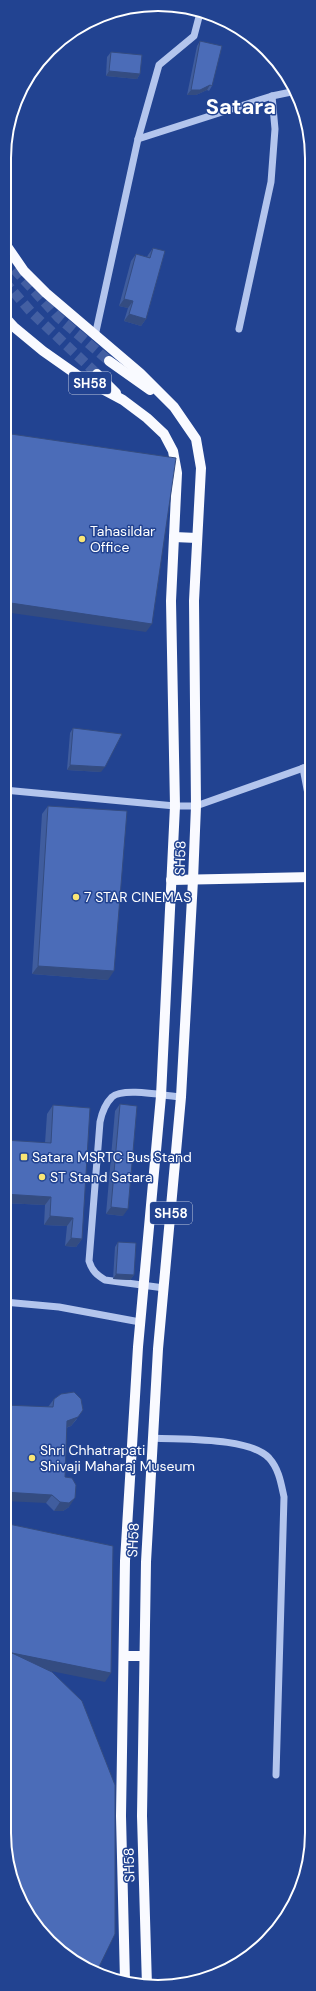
<svg xmlns="http://www.w3.org/2000/svg" width="316" height="1991" viewBox="0 0 316 1991" font-family="'DM Sans',sans-serif">
<style>
.lines{fill:none;stroke-linecap:round;stroke-linejoin:round}
.major-tunnel{stroke:#435fa2;stroke-width:10;stroke-dasharray:10 5;stroke-linecap:butt}
.minor{stroke:#b3c5ed;stroke-width:7}
.major{stroke:#f9faff;stroke-width:10}
.wall{fill:#405d9e}
.shaded-wall{fill:#344c81}
.building{fill:#4b6cb8;stroke:#344c81}
.poi-dot{fill:#f9e575;stroke:#224391;stroke-width:1.5}
.labels{text-anchor:middle;stroke-width:3;stroke-linejoin:round;paint-order:stroke}
.shield{fill:#224391;stroke:#bdc7de;stroke-width:1}
.shield-label{font-size:13px;font-weight:bold;fill:#fff}
.poi-label{font-size:14px;fill:#fff;stroke:#224391;text-anchor:start}
.street-label{font-size:14px;fill:#fff;stroke:#224391}
.town-label{font-size:22px;font-weight:bold;fill:#fff;stroke:#224391}
.rim{fill:none;stroke:#fff;stroke-width:2}
</style>
<rect width="100%" height="100%" fill="#224391"/>
<g class="lines">
<!-- major-tunnel -->
<g class="major-tunnel">
<polyline points="4,258 59,318 109,361"/>
<polyline points="4,281 32,313 97,374"/>
</g>
<!-- minor -->
<g class="minor">
<polyline points="138,139 272,96 296,91"/>
<polyline points="239,329 271,182 275,129 272,96"/>
<polyline points="95,336 138,139 159,65 194,36 200,13"/>
<polyline points="303,768 312,815"/>
<polyline points="4,790 175,806 196,806 312,765"/>
<path d="M164 1288 105 1280C97 1275 92 1271 89 1261L100 1122C102 1112 105 1104 112 1097 123 1087 166 1096 181 1097"/>
<polyline points="4,1302 59,1307 140,1322"/>
<path d="M153 1438C182 1440 249 1437 269 1458 279 1469 281 1483 284 1497L276 1775"/>
</g>
<!-- major -->
<g class="major">
<polyline points="4,242 24,271 46,293 140,373 174,407 196,439 201,468 194,601 196,806 193,880 181,1097 158,1349 146,1562 142,1816 147,1986"/>
<polyline points="4,316 14,327 43,351 80,377 123,400 147,418 164,434 173,451 177,473 171,601 175,806 161,1096 138,1347 125,1561 121,1816 125,1981"/>
<polyline points="109,361 150,390"/>
<polyline points="97,374 116,393"/>
<polyline points="174,537 197,538"/>
<polyline points="171,880 312,877"/>
<polyline points="124,1656 144,1656"/>
</g>
</g>
<!-- wall -->
<g class="wall">
<polygon points="200,41 212,86 209,91 207,90 196,95 187,95 197,46"/>
<polygon points="111,52 140,74 137,79 106,76 107,57"/>
<polygon points="153,248 146,319 141,326 124,321 128,308 119,306 131,261 136,254 147,257 148,255"/>
<polygon points="73,728 101,772 67,770 70,733"/>
<polygon points="48,806 108,980 32,974 42,814"/>
<polygon points="120,1104 123,1216 106,1214 115,1111"/>
<polygon points="53,1105 82,1239 76,1247 65,1246 67,1226 44,1225 45,1205 4,1203 4,1140 45,1143 47,1114"/>
<polygon points="118,1242 134,1275 130,1280 113,1279 115,1247"/>
<polygon points="54,1399 77,1419 71,1426 66,1428 65,1477 69,1507 63,1511 54,1511 46,1503 48,1407"/>
</g>
<!-- shaded-wall -->
<g class="shaded-wall">
<polygon points="109,71 140,74 137,79 106,76"/>
<polygon points="210,85 207,90 196,95 187,95 191,90"/>
<polygon points="124,299 133,301 128,308 119,306"/>
<polygon points="129,314 146,319 141,326 124,321"/>
<polygon points="4,602 152,624 146,632 4,612"/>
<polygon points="70,765 105,767 101,772 67,770"/>
<polygon points="38,966 114,971 108,980 32,974"/>
<polygon points="4,1194 51,1197 45,1205 4,1203"/>
<polygon points="111,1207 128,1209 123,1216 106,1214"/>
<polygon points="50,1216 73,1218 67,1226 44,1225"/>
<polygon points="71,1238 82,1239 76,1247 65,1246"/>
<polygon points="116,1274 134,1275 130,1280 113,1279"/>
<polygon points="83,1410 71,1426 60,1429 67,1421"/>
<polygon points="4,1492 52,1495 46,1503 4,1501"/>
<polygon points="75,1498 69,1507 63,1511 54,1511 60,1502"/>
<polygon points="12,1653 111,1673 105,1682 6,1662"/>
</g>
<!-- building -->
<g class="building">
<polygon points="200,41 222,46 212,86 210,85 200,90 191,90"/>
<polygon points="111,52 142,55 140,74 109,71"/>
<polygon points="153,248 165,251 146,319 129,314 133,301 124,299 136,254 150,258"/>
<polygon points="4,433 176,458 152,624 4,602"/>
<polygon points="73,728 122,734 105,767 70,765"/>
<polygon points="48,806 127,811 114,971 38,966"/>
<polygon points="120,1104 137,1106 128,1209 111,1207"/>
<polygon points="53,1105 90,1108 82,1239 71,1238 73,1218 50,1216 51,1197 4,1194 4,1140 51,1143"/>
<polygon points="118,1242 136,1243 134,1275 116,1274"/>
<polygon points="74,1392 81,1399 83,1410 78,1417 67,1421 65,1477 72,1478 76,1485 75,1498 69,1503 60,1502 52,1495 4,1492 4,1405 53,1407 54,1399 61,1394"/>
<polygon points="4,1523 113,1546 111,1673 12,1653 52,1672 82,1701 115,1785 115,1934 96,1973 90,1971 49,1942 16,1892 4,1833"/>
</g>
<!-- markers -->
<g class="poi-dot">
<circle cx="82" cy="539" r="4"/>
<circle cx="76" cy="897" r="4"/>
<rect x="20" y="1153" width="8" height="8" rx="2"/>
<circle cx="42" cy="1177" r="4"/>
<circle cx="32" cy="1458" r="4"/>
</g>
<g class="labels">
<!-- shield labels -->
<g class="shield">
<rect x="69" y="372" width="42" height="22" rx="3"/>
<rect x="150" y="1202" width="42" height="22" rx="3"/>
</g>
<g class="shield-label">
<text x="90" y="388">SH58</text>
<text x="171" y="1218">SH58</text>
</g>
<!-- poi labels -->
<g class="poi-label">
<text x="90" y="536">Tahasildar<tspan x="90" dy="16">Office</tspan></text>
<text x="84" y="902">7 STAR CINEMAS</text>
<text x="32" y="1162">Satara MSRTC Bus Stand</text>
<text x="50" y="1182">ST Stand Satara</text>
<text x="40" y="1455">Shri Chhatrapati<tspan x="40" dy="16">Shivaji Maharaj Museum</tspan></text>
</g>
<!-- street labels -->
<g class="street-label">
<text transform="translate(180 858) rotate(-88)" y="5">SH58</text>
<text transform="translate(133 1540) rotate(-87)" y="5">SH58</text>
<text transform="translate(129 1865) rotate(-92)" y="5">SH58</text>
</g>
<!-- town labels -->
<g class="town-label">
<text x="241" y="114">Satara</text>
</g>
</g>
<!-- crop -->
<path d="M0 0H316V1991H0ZM158 11H158A147 147 0 0 1 305 158V1833A147 147 0 0 1 158 1980H158A147 147 0 0 1 11 1833V158A147 147 0 0 1 158 11Z" fill="#224391" fill-rule="evenodd"/>
<path class="rim" d="M158 11H158A147 147 0 0 1 305 158V1833A147 147 0 0 1 158 1980H158A147 147 0 0 1 11 1833V158A147 147 0 0 1 158 11Z"/>
</svg>
